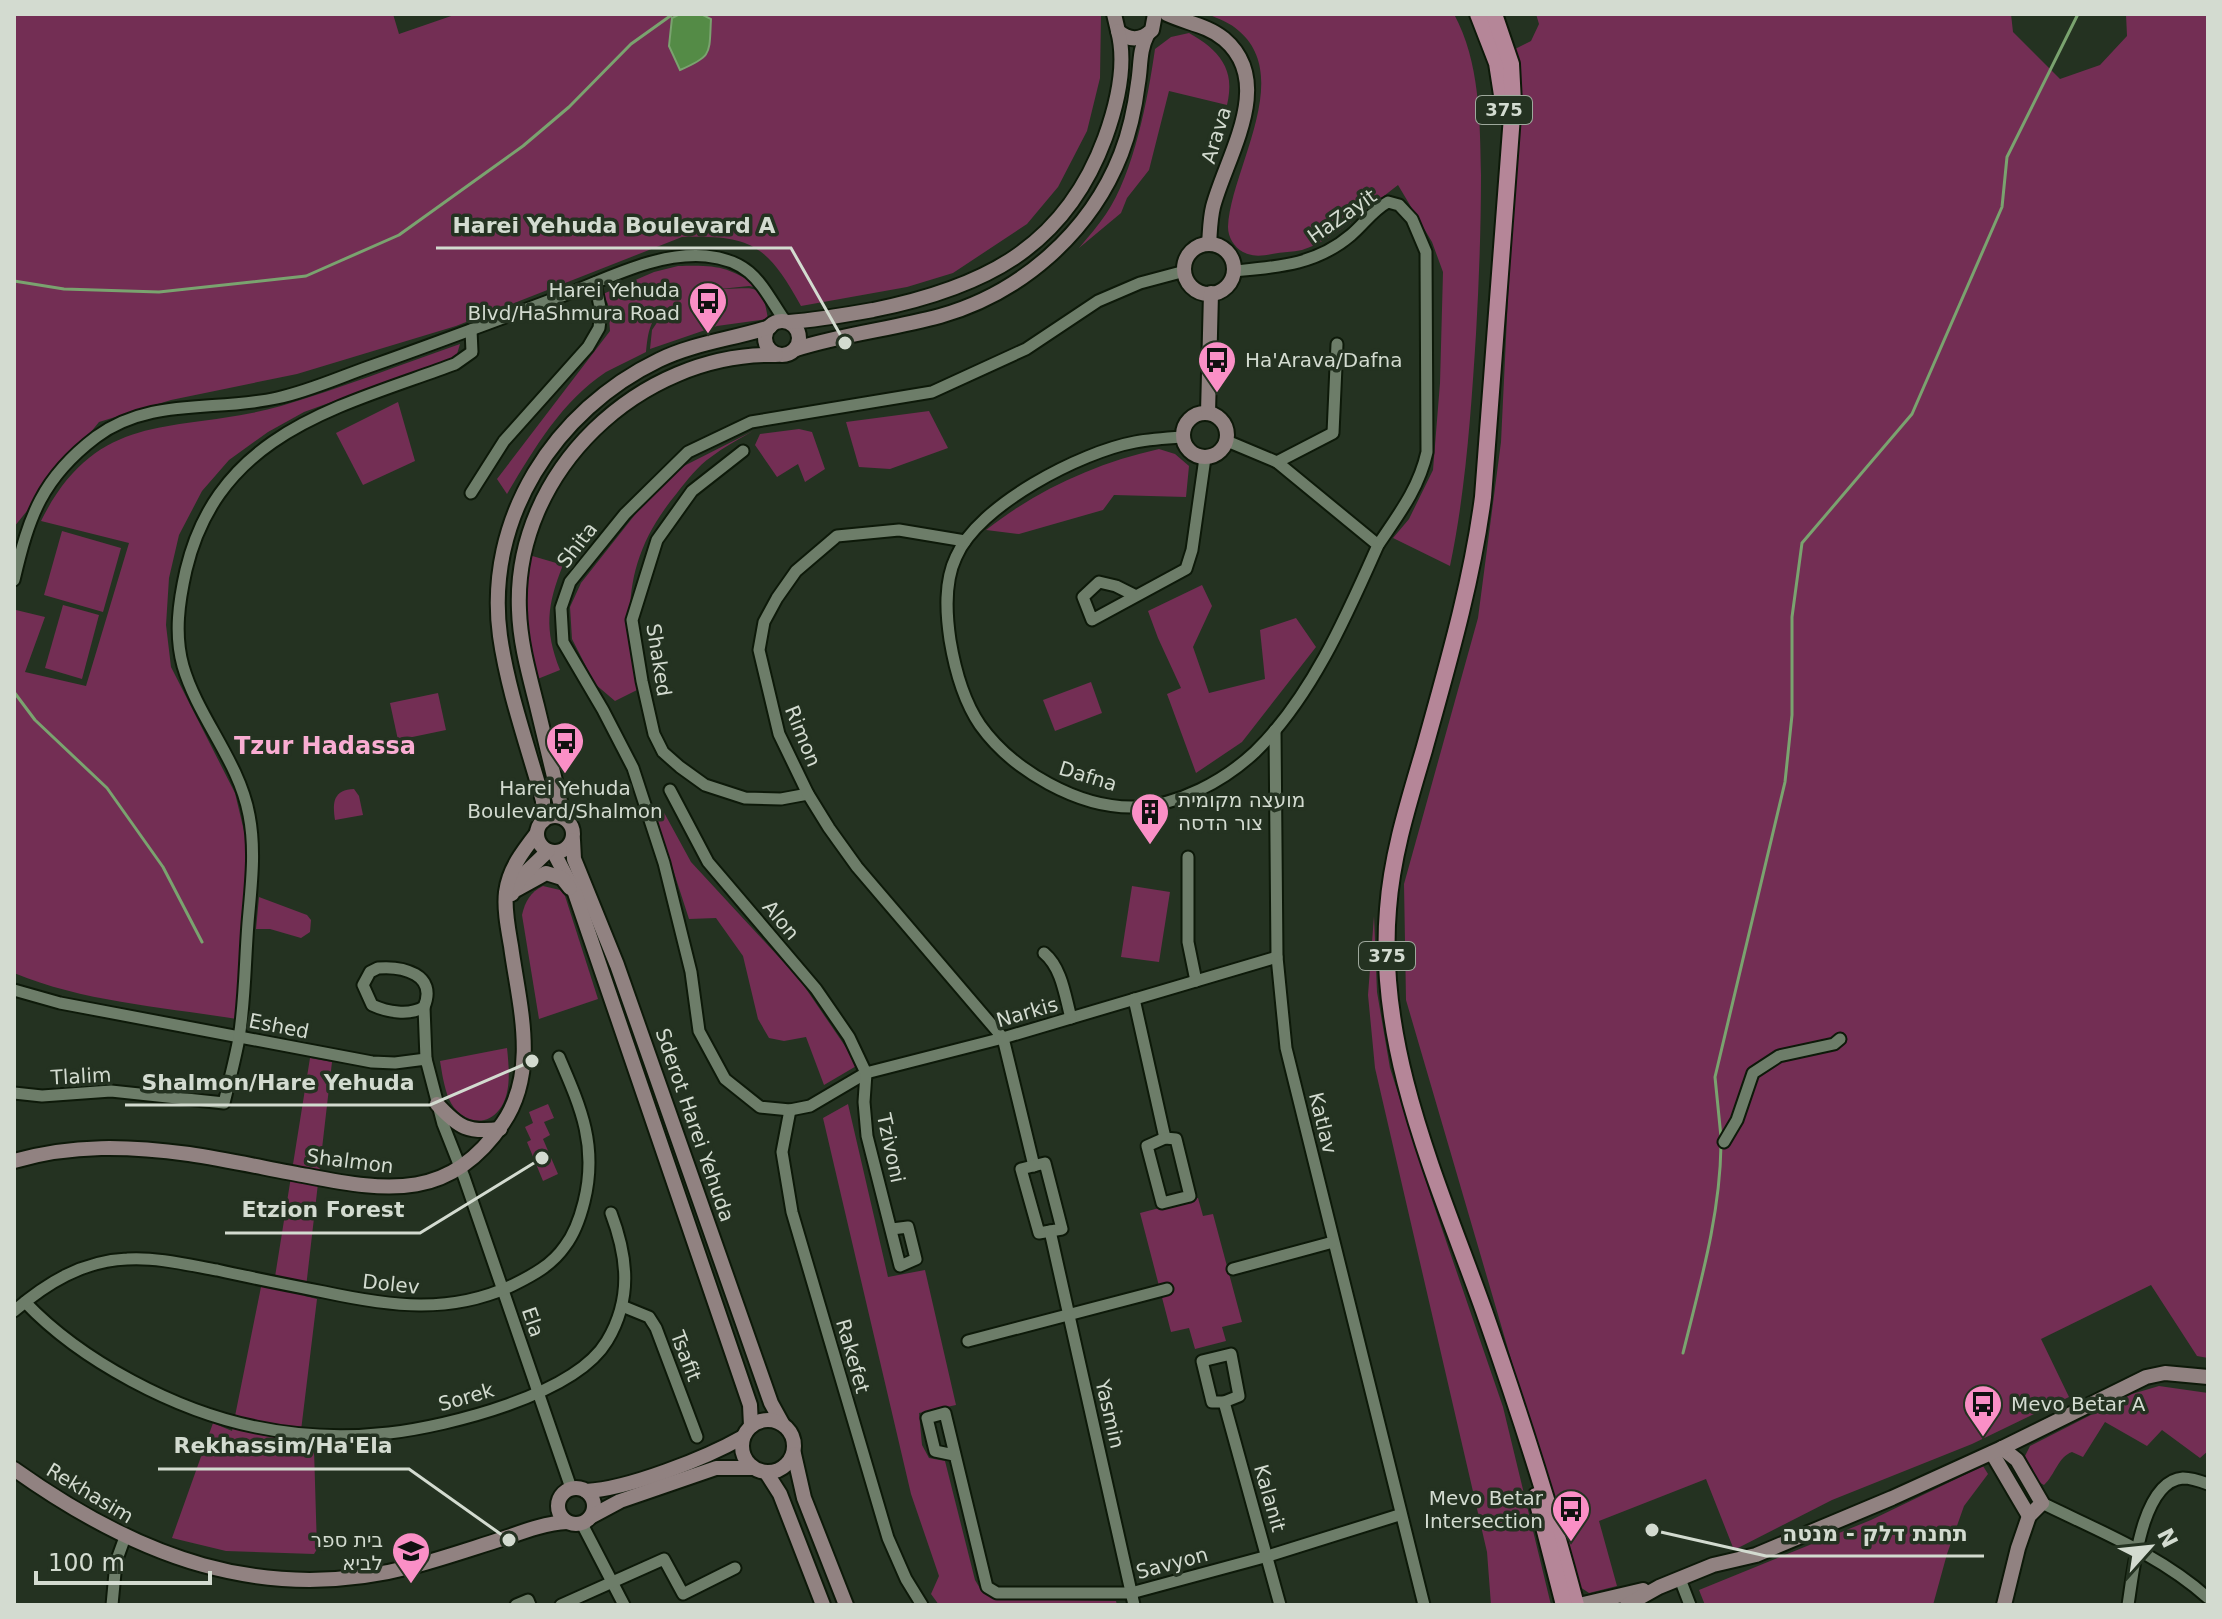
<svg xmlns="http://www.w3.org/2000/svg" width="2222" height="1619" viewBox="0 0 2222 1619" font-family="'DejaVu Sans',Heebo,sans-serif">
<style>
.green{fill:#732e54}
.water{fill:#548b46;stroke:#7aa36f;stroke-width:2}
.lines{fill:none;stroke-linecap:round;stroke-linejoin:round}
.stream{stroke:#7aa36f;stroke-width:3}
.street-casing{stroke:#0d1909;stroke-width:15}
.secondary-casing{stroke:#0d1909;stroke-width:18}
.primary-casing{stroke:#0d1909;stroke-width:20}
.street{stroke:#6d7d69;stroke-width:11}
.secondary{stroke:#918281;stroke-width:14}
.primary{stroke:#b58698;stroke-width:16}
.labels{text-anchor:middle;stroke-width:7;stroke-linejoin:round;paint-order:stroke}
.shield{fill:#243221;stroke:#9ea89c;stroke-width:2}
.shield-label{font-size:18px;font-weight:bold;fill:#d3dbd0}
.street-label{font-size:20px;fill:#d3dbd0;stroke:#243221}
.poi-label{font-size:20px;fill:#d3dbd0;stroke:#243221;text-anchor:end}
.quarter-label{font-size:24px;font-weight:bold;fill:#f9add2;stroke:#243221}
.leader{fill:none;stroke:#d3dbd0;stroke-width:3}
.callout-dot{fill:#d3dbd0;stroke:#243221;stroke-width:3}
.callout-label{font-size:22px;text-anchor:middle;font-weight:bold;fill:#d3dbd0;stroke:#243221;stroke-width:7;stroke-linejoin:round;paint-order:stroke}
</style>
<rect width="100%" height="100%" fill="#243221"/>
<!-- green -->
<g class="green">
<path d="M14 14H393L399 34 457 14H1101L1100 78 1087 131 1058 187 1027 224 953 273 907 287 801 306C767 245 752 235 682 237L456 326 297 374 171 400 99 422 14 527Z"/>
<path d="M1207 14H1454C1480 62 1480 121 1481 175 1481 229 1479 281 1476 334 1471 412 1466 489 1450 566L1393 538 1409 519 1433 470 1440 383 1443 272 1432 242 1398 185C1371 205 1335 240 1302 250 1293 252 1282 252 1272 254 1261 256 1253 257 1243 252 1234 247 1228 237 1228 227 1230 171 1294 78 1239 31 1231 23 1217 18 1207 14Z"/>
<polygon points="1536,14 2011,14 2013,32 2060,79 2100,65 2127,36 2126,14 2208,14 2208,1358 2197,1356 2151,1285 2041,1339 2069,1397 1972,1444 1832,1500 1734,1550 1706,1479 1599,1521 1617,1586 1589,1593 1577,1585 1406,1000 1404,884 1478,618 1501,442 1515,151 1511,51 1531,41 1539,24"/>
<path d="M1189 33C1219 50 1236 69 1227 105L1169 91 1149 170 1127 198 1121 213 1079 248C1088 237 1098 226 1106 214 1134 173 1148 98 1155 49L1171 37Z"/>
<path d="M678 266C717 265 728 266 760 288L749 286 720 289C753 290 762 279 768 319L717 326 650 349 652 330 666 309C649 318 648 334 646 352 633 359 619 365 606 372 561 402 534 449 507 494L497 479 610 331 608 304 603 294 654 272Z"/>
<path d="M460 344 457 354 450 359 304 412 268 432 229 460 202 491 179 535 169 578 166 625 171 667 235 793 249 852 237 1019C163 1007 84 1002 14 973V614L16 610 45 617 25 672 86 686 129 543 41 521C99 405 179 435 281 406 341 388 400 365 460 344Z"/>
<polygon points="398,402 415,461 363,485 336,433"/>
<polygon points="929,411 948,448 890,469 859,467 846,422"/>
<polygon points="799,429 812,432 825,469 805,482 798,464 777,477 755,445 760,434"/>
<path d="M753 431C739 439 724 447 711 457 698 466 687 480 677 493 624 557 624 611 637 690L615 701 595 684 572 639 570 607 581 583 656 488 678 469Z"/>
<path d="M1159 449 1175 454 1189 466 1186 497 1114 495 1103 510 1019 534 986 530C1037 490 1096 463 1159 449Z"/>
<polygon points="62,531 121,548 103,612 44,595"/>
<path d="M529 555 563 565C547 605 544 629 560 670L535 680C526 631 523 605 529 555Z"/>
<polygon points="1202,585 1212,606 1193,647 1209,693 1265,679 1260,630 1296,618 1316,647 1242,742 1196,773 1167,694 1181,688 1158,638 1148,611"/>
<polygon points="63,605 99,615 82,679 45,668"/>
<polygon points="1091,682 1102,713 1055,731 1043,700"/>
<polygon points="438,693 446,730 398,740 390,703"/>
<path d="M354 789 359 796 363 815 335 820C332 801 334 790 354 789Z"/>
<polygon points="661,807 691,862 800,980 858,1065 824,1085 806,1037 784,1041 769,1038 758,1019 743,956 716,918 689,919 655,814"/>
<path d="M543 886 560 890 565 896 598 999 539 1019 522 915C525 902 530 892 543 886Z"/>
<polygon points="1132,886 1170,892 1159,962 1121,957"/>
<polygon points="259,897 307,915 311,920 310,932 301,938 270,929 256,929"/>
<polygon points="1374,916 1377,992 1390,1068 1431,1197 1503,1407 1551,1605 1491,1605 1487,1552 1375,1068 1368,995"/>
<path d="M507 1048C509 1067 512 1094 499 1110 484 1130 457 1119 449 1099 444 1087 442 1073 440 1061Z"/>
<polygon points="310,1058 332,1062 305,1296 317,1299 299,1447 314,1449 317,1549 314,1554 226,1551 172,1538 213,1423 232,1431 261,1287 274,1283"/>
<polygon points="548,1104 554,1118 544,1122 550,1135 543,1139 558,1174 543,1181 527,1142 531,1140 525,1127 533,1123 529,1112"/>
<polygon points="848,1104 888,1277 925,1270 956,1405 919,1413 922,1445 929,1458 945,1461 975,1580 981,1590 996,1599 1116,1601 1117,1605 939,1605 931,1594 939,1576 911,1494 823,1118"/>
<polygon points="1198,1198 1203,1216 1213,1214 1242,1322 1222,1327 1226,1341 1195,1349 1189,1328 1171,1332 1140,1213"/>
<path d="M2159 1386 2208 1393V1451L2200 1458 2162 1430 2147 1446 2105 1422 2083 1457 2072 1452C2058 1457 2055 1475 2044 1485L2037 1481 2025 1456 2030 1446 2132 1394Z"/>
<polygon points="1983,1466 1988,1474 1964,1506 1947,1554 1933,1605 1705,1605 1699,1590 1871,1520"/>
</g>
<!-- water -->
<path class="water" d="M680 14H701L711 19C709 54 713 56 680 70L669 46 672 18Z"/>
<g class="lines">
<!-- stream -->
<g class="stream">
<polyline points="14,281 64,289 159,292 306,276 399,235 523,146 569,107 631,44 673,14"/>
<polyline points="14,692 35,720 107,788 163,867 202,942"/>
<polyline points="1721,1137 1715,1077 1785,782 1792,715 1792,617 1802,543 1912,414 2002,207 2007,157 2078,14"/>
<path d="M1683 1353C1700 1284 1720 1216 1721 1145"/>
</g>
<!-- street casing -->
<g class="street-casing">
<g id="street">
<polyline points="1185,271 1140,283 1098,301 1026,349 932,392 751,422 688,452 625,514 570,582 561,608 563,642 603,710 633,768 664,863 691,972 699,1031 725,1079 760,1107 790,1110 810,1106 866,1073 1003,1038 1277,957"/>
<path d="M1234 271C1277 267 1316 265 1351 235 1363 225 1373 210 1388 202L1399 205 1412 219 1426 252 1427 452C1419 488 1399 514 1378 545"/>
<path d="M1183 437C1167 438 1151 439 1135 442 1081 452 978 505 956 557 944 582 946 613 950 640 955 670 963 700 980 725 1012 770 1079 809 1136 807 1179 805 1224 781 1255 752 1311 698 1347 615 1378 545L1277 462 1227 441"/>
<polyline points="743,451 692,491 657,540 632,620 642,681 654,734 663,752 680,767 705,785 745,798 781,799 808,794"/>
<polyline points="1277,462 1333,433 1337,344"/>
<polyline points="471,493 504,441 588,347 599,328 601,312 595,283"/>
<polyline points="965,541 899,530 837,536 796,571 777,598 764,622 759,650 779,734 808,794 829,828 857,867 1003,1038 1034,1166"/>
<path d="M14 580C29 516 42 478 96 437 150 397 215 412 277 398 310 391 342 376 374 365 439 342 503 318 567 294 611 277 658 252 706 256 754 261 761 286 785 321"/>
<polyline points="1136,596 1116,586 1099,582 1083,597 1092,620 1186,569 1192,550 1205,458"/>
<polyline points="1275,730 1277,957 1286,1048 1424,1605"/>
<polyline points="670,790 708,862 816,989 849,1037 866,1073 864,1102 867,1136 900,1266 916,1259 908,1227 892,1229"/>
<polyline points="1188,857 1188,942 1196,981"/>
<path d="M1044 953C1062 968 1065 996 1071 1018"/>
<path d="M378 968C402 966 438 974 424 1007 409 1016 387 1012 372 1005L363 985 370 972Z"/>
<polyline points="14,990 60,1003 372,1062 395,1063 426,1059 443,1124 464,1177 571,1488"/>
<polyline points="1134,999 1165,1138"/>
<polyline points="424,1007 426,1059"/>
<path d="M14 1093 42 1096 111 1091 224 1103C229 1082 235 1060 239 1038 245 1001 245 961 248 923 251 887 256 851 249 815 239 761 198 718 183 666 174 634 179 601 186 570 219 432 339 407 455 364L472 352 471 330"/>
<polyline points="790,1110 782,1152 792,1212 888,1538 906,1579 922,1605"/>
<polygon points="1165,1138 1176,1139 1190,1196 1162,1203 1147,1146"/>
<polyline points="1724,1142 1737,1120 1753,1073 1779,1056 1834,1044 1840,1039"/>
<polygon points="1045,1163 1062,1229 1039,1233 1021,1169"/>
<polyline points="1050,1231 1134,1605"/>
<polyline points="1233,1269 1333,1242"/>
<path d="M25 1302C81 1361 176 1411 256 1427 299 1436 345 1438 389 1433 448 1426 575 1395 607 1341 632 1299 628 1258 611 1213"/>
<polyline points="622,1306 649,1317 656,1328 697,1437"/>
<path d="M14 1311C47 1283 82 1261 127 1259 156 1257 189 1265 217 1270 252 1278 288 1285 324 1292 389 1306 450 1315 513 1285 533 1275 552 1265 565 1246 575 1233 580 1218 584 1202 598 1146 581 1108 559 1057"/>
<polyline points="968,1341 1167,1289"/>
<polygon points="1231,1354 1239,1396 1224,1402 1212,1402 1202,1361"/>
<polyline points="1224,1402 1280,1605"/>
<polyline points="954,1455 935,1451 927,1418 945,1413 987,1587 997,1593 1131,1593 1268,1556 1399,1515"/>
<path d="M2042 1503C2099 1531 2160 1555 2208 1598"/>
<polyline points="582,1524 624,1605"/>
<polyline points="1680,1579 1690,1605"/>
<polyline points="112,1605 116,1562 125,1537"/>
<polyline points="516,1605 528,1600 530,1605"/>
<polyline points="561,1605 664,1559 683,1594 735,1568"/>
<path d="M2128 1605C2133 1574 2141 1481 2183 1478 2192 1478 2200 1481 2208 1484"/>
</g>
</g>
<!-- secondary casing -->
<g class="secondary-casing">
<g id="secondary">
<path d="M1114 14 1118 31C1129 41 1141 41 1152 30L1155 14"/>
<path d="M1167 14C1186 23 1207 25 1224 39 1276 83 1226 157 1213 207 1210 219 1210 232 1209 244"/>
<circle cx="1209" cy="269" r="25"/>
<circle cx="782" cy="338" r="17"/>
<path d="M789 322C817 320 845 315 873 310 982 288 1064 249 1105 138 1117 105 1127 65 1118 31"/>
<path d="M796 349C843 334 892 329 940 316 1021 293 1090 233 1121 154 1130 131 1135 107 1138 83 1141 66 1139 51 1147 35"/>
<circle cx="1205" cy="435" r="22"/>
<polyline points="1208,413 1211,293"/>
<circle cx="555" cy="834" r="18"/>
<path d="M564 818C555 781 546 743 537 706 529 674 520 643 519 610 513 472 640 352 776 355"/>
<path d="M543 821V801C528 747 508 692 500 636 484 519 555 410 659 360 694 343 733 339 770 327"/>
<polyline points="573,840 574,859 617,965 771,1403 782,1423"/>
<polyline points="554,853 575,893 750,1405 751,1426"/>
<polyline points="517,889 546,873 562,878 570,888"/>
<polyline points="512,894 521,877 548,851"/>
<path d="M437 1104C459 1128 468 1133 500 1129"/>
<path d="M14 1161C73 1144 129 1146 189 1154 229 1160 269 1169 308 1176 389 1192 451 1200 503 1123 539 1070 519 1005 511 946 508 929 504 909 506 892 509 869 523 851 537 833"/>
<circle cx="768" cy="1446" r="26"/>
<polyline points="2002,1448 2017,1460 2042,1503 2029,1516 2018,1548 2004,1605"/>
<polyline points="1992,1453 2029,1516"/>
<polyline points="794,1454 804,1498 846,1605"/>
<path d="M14 1469C136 1556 263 1606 414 1566 444 1558 473 1548 502 1539 522 1532 545 1523 567 1522"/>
<polyline points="766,1472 780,1494 823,1605"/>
<circle cx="576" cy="1506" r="18"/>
<path d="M586 1491C628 1489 706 1458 743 1437"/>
<polyline points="592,1516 620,1501 716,1468 753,1468"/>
<polyline points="1579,1605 1643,1590"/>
<polyline points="1627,1605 1659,1587 1713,1565 1756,1555 1892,1498 2002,1448 2146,1377 2165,1373 2208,1377"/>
</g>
</g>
<!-- primary casing -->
<g class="primary-casing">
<g id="primary">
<polyline points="1478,14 1497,63 1504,108"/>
<path d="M1494 14 1511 64 1513 103 1483 497C1472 582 1447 667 1424 750 1409 801 1392 854 1388 909 1376 1049 1438 1182 1484 1311 1518 1408 1550 1505 1576 1605"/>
<polyline points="1536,1496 1564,1605"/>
</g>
</g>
<!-- street -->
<use href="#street" class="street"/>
<!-- secondary -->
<use href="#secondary" class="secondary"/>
<!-- primary -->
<use href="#primary" class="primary"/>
</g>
<!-- icons -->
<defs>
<g id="bus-pin" transform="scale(2)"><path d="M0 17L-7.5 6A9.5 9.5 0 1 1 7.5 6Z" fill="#fa8fc6" stroke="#243221"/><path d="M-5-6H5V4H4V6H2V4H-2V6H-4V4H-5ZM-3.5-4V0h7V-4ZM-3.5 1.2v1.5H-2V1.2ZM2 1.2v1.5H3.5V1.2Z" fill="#111"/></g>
<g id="building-pin" transform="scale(2)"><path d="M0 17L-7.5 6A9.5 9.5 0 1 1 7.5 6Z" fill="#fa8fc6" stroke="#243221"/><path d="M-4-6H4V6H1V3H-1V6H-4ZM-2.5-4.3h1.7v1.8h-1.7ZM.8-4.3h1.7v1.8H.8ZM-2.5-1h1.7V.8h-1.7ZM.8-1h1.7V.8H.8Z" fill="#111"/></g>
<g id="school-pin" transform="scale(2)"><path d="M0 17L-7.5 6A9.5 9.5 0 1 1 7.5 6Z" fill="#fa8fc6" stroke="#243221"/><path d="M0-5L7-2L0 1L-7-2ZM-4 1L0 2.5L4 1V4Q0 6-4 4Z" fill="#111"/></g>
</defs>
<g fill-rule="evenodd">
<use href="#bus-pin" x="708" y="301"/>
<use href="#bus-pin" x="1217" y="360"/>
<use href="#bus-pin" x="565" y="741"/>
<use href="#building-pin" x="1150" y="812"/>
<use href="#bus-pin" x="1983" y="1404"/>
<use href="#bus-pin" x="1571" y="1509"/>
<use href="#school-pin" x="411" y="1551"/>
</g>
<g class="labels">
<!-- shield labels -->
<g class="shield">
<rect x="1476" y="96" width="56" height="28" rx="6"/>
<rect x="1359" y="942" width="56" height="28" rx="6"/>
</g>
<g class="shield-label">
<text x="1504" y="116">375</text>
<text x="1387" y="962">375</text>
</g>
<!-- street labels -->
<g class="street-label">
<text transform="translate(1216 135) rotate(-73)" y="7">Arava</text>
<text transform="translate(1342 216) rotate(-35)" y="7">HaZayit</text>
<text transform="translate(577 545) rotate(-52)" y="7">Shita</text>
<text transform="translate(659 660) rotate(81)" y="7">Shaked</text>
<text transform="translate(803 736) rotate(68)" y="7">Rimon</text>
<text transform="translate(1088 776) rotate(17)" y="7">Dafna</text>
<text transform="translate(781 920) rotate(50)" y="7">Alon</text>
<text transform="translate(1027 1012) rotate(-16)" y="7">Narkis</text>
<text transform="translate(279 1026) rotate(11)" y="7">Eshed</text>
<text transform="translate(81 1076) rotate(-3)" y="7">Tlalim</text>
<text transform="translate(1323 1123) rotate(76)" y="7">Katlav</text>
<text transform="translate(695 1125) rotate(71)" y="7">Sderot Harei Yehuda</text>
<text transform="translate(891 1148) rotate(78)" y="7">Tzivoni</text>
<text transform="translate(350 1161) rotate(7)" y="7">Shalmon</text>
<text transform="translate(391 1284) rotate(6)" y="7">Dolev</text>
<text transform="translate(533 1322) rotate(71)" y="7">Ela</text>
<text transform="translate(686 1356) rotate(69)" y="7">Tsafit</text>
<text transform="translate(853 1356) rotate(74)" y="7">Rakefet</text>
<text transform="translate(466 1397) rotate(-16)" y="7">Sorek</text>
<text transform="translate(1110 1414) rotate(77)" y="7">Yasmin</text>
<text transform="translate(90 1493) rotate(31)" y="7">Rekhasim</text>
<text transform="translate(1270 1498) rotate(74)" y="7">Kalanit</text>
<text transform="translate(1172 1563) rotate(-15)" y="7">Savyon</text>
</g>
<!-- poi labels -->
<g class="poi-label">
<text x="680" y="297">Harei Yehuda<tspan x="680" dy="23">Blvd/HaShmura Road</tspan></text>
<text x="1245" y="367" text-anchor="start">Ha'Arava/Dafna</text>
<text x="565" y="795" text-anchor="middle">Harei Yehuda<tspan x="565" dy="23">Boulevard/Shalmon</tspan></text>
<text x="1178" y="807" text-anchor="start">מועצה מקומית<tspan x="1178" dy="23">צור הדסה</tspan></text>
<text x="2011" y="1411" text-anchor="start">Mevo Betar A</text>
<text x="1543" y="1505">Mevo Betar<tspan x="1543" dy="23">Intersection</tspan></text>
<text x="383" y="1547">בית ספר<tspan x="383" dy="23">לביא</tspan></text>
</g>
<!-- quarter labels -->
<g class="quarter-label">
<text x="325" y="754">Tzur Hadassa</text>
</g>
</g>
<!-- callouts -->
<path class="leader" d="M845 343L791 248H436M532 1061L430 1105H125M542 1158L420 1233H225M509 1540L409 1469H158M1652 1530L1766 1556H1984"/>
<g class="callout-dot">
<circle cx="845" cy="343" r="8"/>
<circle cx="532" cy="1061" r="8"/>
<circle cx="542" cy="1158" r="8"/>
<circle cx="509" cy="1540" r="8"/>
<circle cx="1652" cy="1530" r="8"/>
</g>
<g class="callout-label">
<text x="614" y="233">Harei Yehuda Boulevard A</text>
<text x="278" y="1090">Shalmon/Hare Yehuda</text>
<text x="323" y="1217">Etzion Forest</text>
<text x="283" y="1453">Rekhassim/Ha'Ela</text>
<text x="1875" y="1541">תחנת דלק - מנטה</text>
</g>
<!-- border -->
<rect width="2222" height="1619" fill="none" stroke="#d3dbd0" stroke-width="32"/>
<!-- north arrow -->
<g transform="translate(2150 1547) rotate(63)" stroke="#243221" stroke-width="6" paint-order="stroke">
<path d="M0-6L14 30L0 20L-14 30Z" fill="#d3dbd0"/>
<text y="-12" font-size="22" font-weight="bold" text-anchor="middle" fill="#d3dbd0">N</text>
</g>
<!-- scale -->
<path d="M36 1571v12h174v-12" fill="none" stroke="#d3dbd0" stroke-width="4"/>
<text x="48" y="1571" font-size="24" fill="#d3dbd0" stroke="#243221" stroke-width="6" paint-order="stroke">100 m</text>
</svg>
